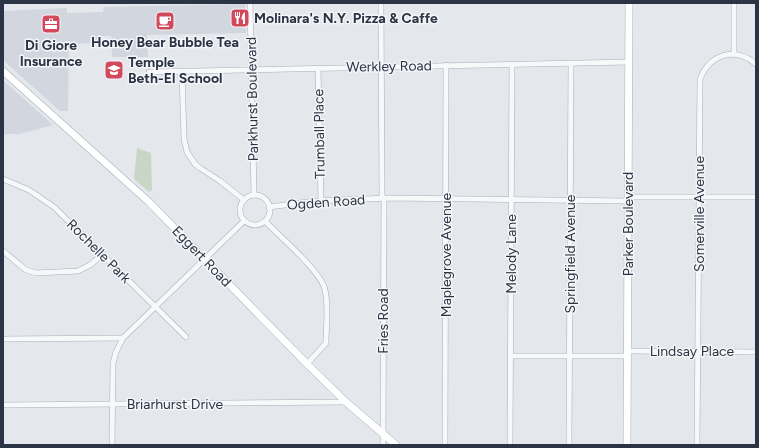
<svg xmlns="http://www.w3.org/2000/svg" width="759" height="448" viewBox="0 0 759 448" font-family="Figtree,sans-serif">
<style>
.built{fill:#d2d6de}
.green{fill:#c9d6c5}
.lines{fill:none;stroke-linecap:round;stroke-linejoin:round}
.street-casing{stroke:#a9aeb7;stroke-width:6}
.secondary-casing{stroke:#a9aeb7;stroke-width:8}
.street{stroke:#f7f8fa;stroke-width:5}
.secondary{stroke:#fff;stroke-width:7}
.labels{text-anchor:middle;stroke-width:3;stroke-linejoin:round;paint-order:stroke}
.poi-label{font-size:14px;font-weight:bold;fill:#2b3445;stroke:#f4f6f9;text-anchor:start}
.street-label{font-size:14px;fill:#2b3445;stroke:#f4f6f9}
</style>
<rect width="100%" height="100%" fill="#e4e7ec"/>
<!-- built -->
<g class="built">
<polygon points="245,4 246,33 147,35 148,57 112,57 111,36 99,36 100,43 70,44 70,41 69,41 68,111 60,111 3,60 3,11 67,8 67,13 103,12 104,7"/>
<polygon points="3,80 53,125 19,134 3,134"/>
</g>
<!-- green -->
<polygon class="green" points="137,148 151,153 152,190 149,192 134,179"/>
<g class="lines">
<!-- street casing -->
<g class="street-casing">
<g id="street">
<polyline points="250,3 254,195"/>
<polyline points="381,3 382,198"/>
<polyline points="734,54 734,3"/>
<polyline points="318,68 321,201"/>
<polyline points="182,71 184,139 187,152 195,164 200,168 220,181 244,200"/>
<polyline points="149,72 629,62"/>
<polyline points="3,179 29,190 54,207 186,337"/>
<circle cx="255" cy="210" r="15"/>
<polyline points="628,197 756,197"/>
<polyline points="269,207 316,201 389,198 628,201"/>
<path d="M265 221C279 236 322 272 325 290 329 307 326 326 326 343L307 364"/>
<polyline points="3,251 26,270 36,273 78,271 90,265 103,254"/>
<polyline points="3,339 123,338"/>
<polyline points="628,351 756,352"/>
<polyline points="510,356 628,356"/>
<polyline points="3,405 346,402"/>
<polyline points="112,445 113,363 116,352 123,338 244,221"/>
<polyline points="383,445 384,198"/>
<polyline points="445,445 446,65"/>
<polyline points="510,445 512,64"/>
<polyline points="569,445 571,63"/>
<path d="M697 445 700 79C710 54 735 46 756 64"/>
</g>
</g>
<!-- secondary casing -->
<g class="secondary-casing">
<g id="secondary">
<polyline points="3,71 149,202 308,365 346,402 396,445"/>
<polyline points="627,445 629,3"/>
</g>
</g>
<!-- street -->
<use href="#street" class="street"/>
<!-- secondary -->
<use href="#secondary" class="secondary"/>
</g>
<!-- icons -->
<defs>
<g id="restaurant-square" transform="scale(1)"><rect x="-9" y="-9" width="18" height="18" rx="4" fill="#d1495b" stroke="#f4f6f9"/><path d="M-5-6h1v4h1v-4h1v4h1v-4h1v5L-1.5 .5V6h-2V.5L-5-1ZM5-6V6H3V1.5H1.5Q1.5-4 5-6Z" fill="#fff"/></g>
<g id="cafe-square" transform="scale(1)"><rect x="-9" y="-9" width="18" height="18" rx="4" fill="#d1495b" stroke="#f4f6f9"/><path d="M-5.5-4.5H6V0H3Q3 3.5 0 3.5H-2.5Q-5.5 3.5-5.5 0ZM3-3.2v2h1.7v-2ZM-6 4.5H4V6H-6Z" fill="#fff"/></g>
<g id="office-square" transform="scale(1)"><rect x="-9" y="-9" width="18" height="18" rx="4" fill="#d1495b" stroke="#f4f6f9"/><path d="M-6-3h4V-5.5h4V-3h4V5H-6ZM-1-4.5V-3h2v-1.5ZM-6 0V1H6V0Z" fill="#fff"/></g>
<g id="school-square" transform="scale(1)"><rect x="-9" y="-9" width="18" height="18" rx="4" fill="#d1495b" stroke="#f4f6f9"/><path d="M0-5L7-2L0 1L-7-2ZM-4 1L0 2.5L4 1V4Q0 6-4 4Z" fill="#fff"/></g>
</defs>
<g fill-rule="evenodd">
<use href="#restaurant-square" x="240" y="18"/>
<use href="#cafe-square" x="165" y="21"/>
<use href="#office-square" x="51" y="24"/>
<use href="#school-square" x="114" y="70"/>
</g>
<g class="labels">
<!-- poi labels -->
<g class="poi-label">
<text x="254" y="23">Molinara's N.Y. Pizza &amp; Caffe</text>
<text x="165" y="47" text-anchor="middle">Honey Bear Bubble Tea</text>
<text x="51" y="50" text-anchor="middle">Di Giore<tspan x="51" dy="16">Insurance</tspan></text>
<text x="128" y="67">Temple<tspan x="128" dy="16">Beth-El School</tspan></text>
</g>
<!-- street labels -->
<g class="street-label">
<text transform="translate(389 66) rotate(-1)" y="5">Werkley Road</text>
<text transform="translate(252 99) rotate(-91)" y="5">Parkhurst Boulevard</text>
<text transform="translate(319 134) rotate(-91)" y="5">Trumball Place</text>
<text transform="translate(326 202) rotate(-4)" y="5">Ogden Road</text>
<text transform="translate(699 214) rotate(-90)" y="5">Somerville Avenue</text>
<text transform="translate(628 224) rotate(-90)" y="5">Parker Boulevard</text>
<text transform="translate(99 251) rotate(45)" y="5">Rochelle Park</text>
<text transform="translate(511 254) rotate(-90)" y="5">Melody Lane</text>
<text transform="translate(570 254) rotate(-90)" y="5">Springfield Avenue</text>
<text transform="translate(446 255) rotate(-90)" y="5">Maplegrove Avenue</text>
<text transform="translate(202 256) rotate(46)" y="5">Eggert Road</text>
<text transform="translate(383 321) rotate(-90)" y="5">Fries Road</text>
<text x="692" y="356">Lindsay Place</text>
<text x="175" y="409">Briarhurst Drive</text>
</g>
</g>
<!-- border -->
<rect width="759" height="448" fill="none" stroke="#2b3445" stroke-width="8"/>
</svg>
